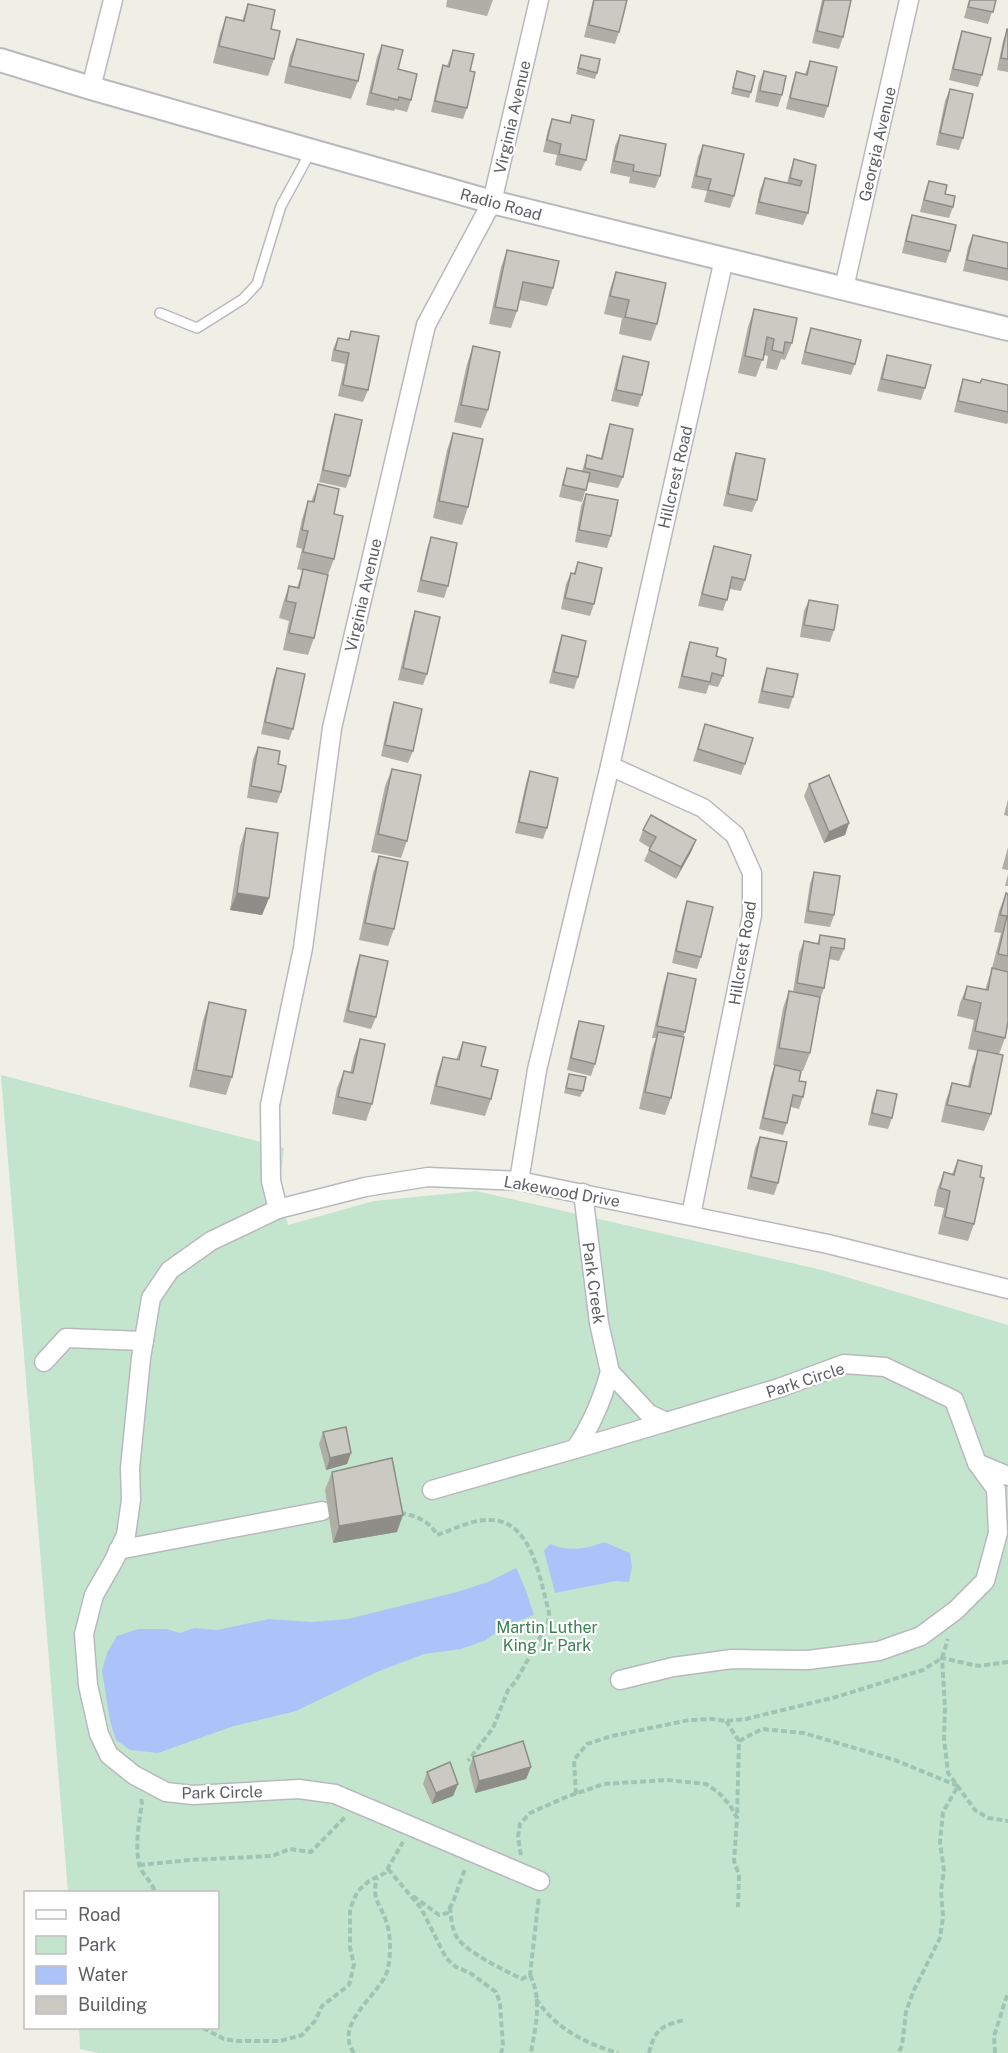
<svg xmlns="http://www.w3.org/2000/svg" width="1008" height="2053" viewBox="0 0 1008 2053" font-family="'Public Sans',sans-serif">
<style>
.green{fill:#c4e5cd}
.water{fill:#acc3f9}
.lines{fill:none;stroke-linecap:round;stroke-linejoin:round}
.service-casing{stroke:#b8b9bf;stroke-width:12}
.minor-casing{stroke:#b8b9bf;stroke-width:21}
.tertiary-casing{stroke:#b8b9bf;stroke-width:26}
.path{stroke:#9ec5b3;stroke-width:4;stroke-dasharray:6 3;stroke-linecap:butt}
.service{stroke:#fff;stroke-width:9}
.minor{stroke:#fff;stroke-width:18}
.tertiary{stroke:#fff;stroke-width:22}
.wall{fill:#afaea7}
.shaded-wall{fill:#8e8d88}
.building{fill:#cbcac2;stroke:#8e8d88;stroke-width:1.5}
.labels{text-anchor:middle;stroke-width:4.5;stroke-linejoin:round;paint-order:stroke}
.street-label{font-size:16px;fill:#5e5f65;stroke:#fff}
.park-label{font-size:16px;fill:#3a8050;stroke:#fff}
</style>
<rect width="100%" height="100%" fill="#efefe6"/>
<!-- green -->
<polygon class="green" points="1,1075 284,1148 279,1190 288,1225 374,1201 476,1191 826,1271 1008,1325 1008,2053 98,2053 80,2049 79,2028 218,2028 218,1892 68,1892"/>
<!-- water -->
<g class="water">
<path d="M604 1542 630 1553 632 1567 629 1582 616 1581 555 1593 544 1551 550 1544C570 1552 585 1549 604 1542Z"/>
<polygon points="516,1568 525,1588 534,1615 506,1626 484,1641 461,1649 424,1654 377,1672 296,1711 231,1727 158,1753 130,1750 116,1740 110,1721 102,1671 107,1653 117,1636 138,1629 166,1629 180,1633 194,1628 217,1630 269,1619 311,1622 348,1619 457,1592 488,1582"/>
</g>
<g class="lines">
<!-- service casing -->
<g class="service-casing">
<polyline id="service" points="160,313 197,328 243,299 257,284 281,206 311,151"/>
</g>
<!-- minor casing -->
<g class="minor-casing">
<g id="minor">
<polyline points="91,88 113,0"/>
<polyline points="844,288 909,0"/>
<polyline points="610,766 703,808 735,835 752,873 752,915 691,1215"/>
<polyline points="519,1181 537,1070 610,766 724,259"/>
<polyline points="583,1193 599,1323 610,1372 649,1414 666,1422 779,1388 844,1364 885,1367 954,1400 977,1463 996,1489 998,1533 985,1581 956,1610 921,1636 879,1651 808,1660 732,1659 673,1667 620,1680"/>
<polyline points="278,1209 271,1181 270,1105 303,948 332,728 426,325 492,202 539,0"/>
<polyline points="44,1362 66,1338 144,1341"/>
<polyline points="575,1449 666,1422"/>
<polyline points="977,1463 1008,1476"/>
<path d="M432 1490 575 1449C592 1425 602 1400 610 1372"/>
<polyline points="118,1550 322,1511"/>
<polyline points="540,1881 335,1794 299,1789 193,1795 166,1792 134,1775 109,1755 99,1734 88,1685 84,1634 94,1595 113,1562 126,1535 131,1500 130,1468 141,1358 151,1298 170,1270 211,1241 278,1209 365,1187 428,1177 519,1181 828,1244 1008,1289"/>
</g>
</g>
<!-- tertiary casing -->
<g class="tertiary-casing">
<polyline id="tertiary" points="0,60 91,88 492,202 1008,329"/>
</g>
<!-- path -->
<g class="path">
<path d="M400 1513C415 1515 430 1521 437 1535 455 1529 472 1519 491 1520 533 1521 540 1581 549 1612L548 1623 516 1681 508 1690 493 1728 468 1761"/>
<polyline points="1008,1662 978,1666 942,1658 945,1707 944,1738 948,1773 975,1810 988,1818 1008,1821"/>
<polyline points="726,1721 739,1741 737,1818"/>
<polyline points="739,1741 762,1729 804,1733 895,1760 958,1786 943,1812 940,1842 944,1871 941,1891 943,1917 940,1938 913,1992 906,2012 902,2046 898,2053"/>
<polyline points="576,1794 574,1760 587,1744 612,1736 689,1720 712,1719 726,1721 746,1719 836,1697 923,1670 942,1658 948,1639"/>
<path d="M141 1799 142 1803C139 1822 135 1844 139 1864 142 1874 152 1882 155 1892"/>
<polyline points="521,1855 518,1837 520,1824 530,1813 566,1797 604,1784 667,1780 706,1784 718,1792 730,1805 737,1818 734,1861 739,1875 738,1907"/>
<polyline points="139,1865 190,1860 272,1856 290,1849 311,1852 346,1816"/>
<polyline points="388,1869 421,1908 446,1958 456,1967 470,1973 496,1992 500,2003 503,2046 501,2053"/>
<polyline points="413,1896 439,1915 447,1913 453,1902 465,1869"/>
<path d="M450 1907C451 1917 452 1931 458 1939 468 1953 506 1971 522 1979L530 1975 539 1896"/>
<path d="M530 1975C543 2002 535 2026 531 2053"/>
<path d="M536 1999C556 2029 585 2043 618 2053"/>
<polyline points="203,2028 224,2039 236,2041 280,2041 302,2035 315,2021 322,2006 349,1985 354,1965 350,1947 350,1909 357,1892 369,1881 385,1873 403,1842"/>
<path d="M354 2053C332 2022 383 1994 388 1968 391 1954 391 1934 386 1921 380 1903 371 1899 377 1878"/>
<path d="M649 2053C655 2029 661 2026 684 2020"/>
<polyline points="995,2053 994,2036 1008,1992"/>
</g>
<!-- service -->
<use href="#service" class="service"/>
<!-- minor -->
<use href="#minor" class="minor"/>
<!-- tertiary -->
<use href="#tertiary" class="tertiary"/>
</g>
<!-- wall -->
<g class="wall">
<polygon points="447,0 493,0 487,16 446,7"/>
<polygon points="593,0 627,0 619,32 615,44 584,37"/>
<polygon points="822,0 851,0 843,37 839,49 812,43"/>
<polygon points="969,0 996,0 988,24 964,18"/>
<polygon points="248,4 271,29 274,59 268,76 213,63 220,34 226,17 242,21"/>
<polygon points="1007,29 1008,29 1008,72 997,70 1003,41"/>
<polygon points="962,31 982,75 978,87 949,80 958,43"/>
<polygon points="297,39 358,81 351,99 284,83 290,56"/>
<polygon points="382,45 398,69 411,100 407,112 395,109 394,111 366,105 377,57"/>
<polygon points="453,50 470,71 467,108 463,119 431,112 439,77 443,65 447,66"/>
<polygon points="581,55 597,73 595,79 576,74"/>
<polygon points="810,61 828,106 824,118 786,109 792,84 796,72 805,74"/>
<polygon points="737,71 751,92 749,98 731,94"/>
<polygon points="764,71 782,95 778,107 755,102 759,82"/>
<polygon points="950,89 963,138 959,150 936,145 945,101"/>
<polygon points="572,115 586,160 581,171 555,165 557,155 543,152 548,130 552,119 569,122"/>
<polygon points="620,135 660,176 655,188 629,183 630,177 610,173 615,146"/>
<polygon points="703,145 734,196 730,208 704,202 707,191 691,188 698,157"/>
<polygon points="794,159 816,165 808,213 803,225 755,214 760,190 765,178 787,183 790,171"/>
<polygon points="929,181 953,207 949,218 920,212 925,192"/>
<polygon points="912,215 950,251 946,263 902,253 908,227"/>
<polygon points="973,235 1008,243 1008,281 963,271 968,247"/>
<polygon points="507,250 553,288 547,306 519,300 517,311 511,328 489,324 501,267"/>
<polygon points="616,272 657,324 651,341 619,334 622,318 604,314 610,289"/>
<polygon points="754,309 792,343 785,360 781,359 777,370 766,368 768,356 764,355 756,377 738,373 748,327"/>
<polygon points="811,328 855,364 851,375 801,364 807,340"/>
<polygon points="351,331 368,390 363,402 338,396 345,364 331,361 333,349 338,338 348,340"/>
<polygon points="473,346 488,410 481,428 454,422 467,364"/>
<polygon points="887,355 925,388 921,400 877,391 883,367"/>
<polygon points="623,356 642,395 638,407 611,401 619,368"/>
<polygon points="963,379 980,383 1008,385 1008,422 1007,424 954,412 959,391"/>
<polygon points="335,414 350,476 346,488 319,482 331,426"/>
<polygon points="610,424 623,477 618,488 588,482 582,502 559,497 563,480 567,468 582,471 587,455 601,458 606,436"/>
<polygon points="453,433 468,507 462,525 433,518 447,450"/>
<polygon points="736,453 757,500 752,512 723,506 732,464"/>
<polygon points="318,484 334,514 334,559 328,575 314,638 308,655 283,650 289,621 279,618 283,603 289,586 297,587 303,571 297,569 302,549 296,547 302,519 308,501 311,502"/>
<polygon points="586,494 611,536 607,548 575,542 581,506"/>
<polygon points="431,537 448,586 444,598 417,592 427,549"/>
<polygon points="714,546 745,580 741,591 730,589 723,611 698,606 710,558"/>
<polygon points="578,562 594,604 590,616 561,609 566,584 571,573 574,573"/>
<polygon points="809,600 834,630 830,642 800,637 804,611"/>
<polygon points="415,611 427,674 423,685 398,680 411,623"/>
<polygon points="562,635 578,677 574,689 549,683 558,647"/>
<polygon points="690,642 716,656 723,676 718,687 709,685 706,694 678,688 686,653"/>
<polygon points="277,668 293,729 289,740 261,734 273,679"/>
<polygon points="767,668 793,697 789,709 758,703 763,680"/>
<polygon points="394,702 413,751 408,763 381,756 390,714"/>
<polygon points="705,724 745,764 741,775 693,761"/>
<polygon points="258,747 278,764 281,792 277,803 247,798 253,759"/>
<polygon points="392,769 407,841 401,858 371,852 385,786"/>
<polygon points="530,771 547,828 543,839 515,833 526,783"/>
<polygon points="809,784 849,823 845,835 824,843 804,796"/>
<polygon points="1008,799 1008,816 1004,815"/>
<polygon points="246,828 269,898 262,915 230,910 240,846"/>
<polygon points="643,830 696,840 691,852 676,879 644,861 650,848 639,841"/>
<polygon points="1008,847 1008,870 1002,869"/>
<polygon points="379,856 394,929 388,946 359,940 373,873"/>
<polygon points="814,872 834,915 830,927 804,923 810,884"/>
<polygon points="1008,874 1008,886 1005,886"/>
<polygon points="1006,893 1008,894 1008,1022 1005,1038 999,1054 991,1114 984,1131 941,1122 946,1100 952,1083 968,1086 972,1067 978,1051 968,1049 974,1020 957,1016 960,1003 967,986 985,990 992,968 1001,933 994,932 999,911"/>
<polygon points="687,901 701,957 697,969 672,963 683,913"/>
<polygon points="820,935 844,949 839,961 829,959 824,988 820,999 810,1053 803,1071 790,1068 799,1081 803,1097 799,1109 791,1107 787,1123 783,1135 759,1129 771,1076 775,1065 773,1065 783,1008 789,991 793,992 799,953 804,941 817,944"/>
<polygon points="360,955 376,1017 371,1029 343,1022 356,967"/>
<polygon points="668,973 685,1032 683,1037 671,1098 665,1115 639,1109 652,1049 656,1038 652,1038 664,985"/>
<polygon points="209,1002 232,1077 226,1095 189,1087 203,1020"/>
<polygon points="579,1021 595,1064 591,1076 567,1070 575,1033"/>
<polygon points="360,1039 372,1104 366,1121 332,1114 337,1088 344,1071 350,1073 354,1056"/>
<polygon points="463,1042 481,1066 491,1099 485,1116 430,1104 437,1074 443,1057 456,1060"/>
<polygon points="569,1074 583,1091 580,1097 564,1093"/>
<polygon points="877,1090 892,1118 888,1129 868,1125 873,1101"/>
<polygon points="760,1137 778,1183 774,1195 747,1189 755,1148"/>
<polygon points="958,1160 974,1224 968,1241 938,1234 944,1208 934,1206 937,1190 944,1172 952,1174"/>
<polygon points="323,1432 351,1453 347,1464 326,1470 319,1444"/>
<polygon points="332,1472 397,1532 333,1543 325,1490"/>
<polygon points="473,1757 531,1767 526,1779 475,1793 469,1769"/>
<polygon points="427,1772 458,1784 453,1796 432,1804 423,1784"/>
</g>
<!-- shaded-wall -->
<g class="shaded-wall">
<polygon points="849,823 845,835 824,843 829,832"/>
<polygon points="696,840 691,852 676,879 681,867"/>
<polygon points="237,893 269,898 262,915 230,910"/>
<polygon points="351,1453 347,1464 326,1470 330,1458"/>
<polygon points="403,1515 397,1532 333,1543 339,1526"/>
<polygon points="531,1767 526,1779 475,1793 479,1781"/>
<polygon points="458,1784 453,1796 432,1804 436,1793"/>
</g>
<!-- building -->
<g class="building">
<polygon points="594,0 627,0 619,32 589,25"/>
<polygon points="824,0 851,0 843,37 817,31"/>
<polygon points="970,0 996,0 993,12 968,7"/>
<polygon points="248,4 275,10 271,29 280,31 274,59 219,46 226,17 244,21"/>
<polygon points="1007,29 1008,29 1008,59 1001,58"/>
<polygon points="962,31 991,38 982,75 953,69"/>
<polygon points="297,39 364,54 358,81 290,66"/>
<polygon points="382,45 403,50 398,69 417,74 411,100 399,97 398,100 371,93"/>
<polygon points="453,50 474,54 470,71 475,72 467,108 435,101 443,65 449,67"/>
<polygon points="581,55 600,59 597,73 578,68"/>
<polygon points="810,61 837,67 828,106 790,98 796,72 807,75"/>
<polygon points="737,71 755,76 751,92 733,88"/>
<polygon points="764,71 786,76 782,95 760,91"/>
<polygon points="950,89 973,94 963,138 940,133"/>
<polygon points="572,115 594,120 586,160 559,154 561,144 547,140 552,119 570,123"/>
<polygon points="620,135 666,144 660,176 633,171 634,165 614,161"/>
<polygon points="703,145 744,154 734,196 708,190 711,179 696,176"/>
<polygon points="794,159 816,165 808,213 759,202 765,178 800,186 802,181 790,178"/>
<polygon points="929,181 947,185 945,194 955,196 953,207 924,200"/>
<polygon points="912,215 956,225 950,251 906,241"/>
<polygon points="973,235 1008,243 1008,269 967,260"/>
<polygon points="507,250 559,261 553,288 523,282 517,311 495,307"/>
<polygon points="616,272 666,283 657,324 625,317 629,300 610,296"/>
<polygon points="754,309 797,318 792,343 785,342 783,353 772,350 774,339 767,337 763,360 745,356"/>
<polygon points="811,328 861,340 855,364 805,352"/>
<polygon points="351,331 379,336 368,390 343,385 349,353 335,350 338,338 349,340"/>
<polygon points="473,346 500,352 488,410 461,405"/>
<polygon points="887,355 931,365 925,388 882,379"/>
<polygon points="623,356 649,362 642,395 616,390"/>
<polygon points="963,379 980,383 982,379 1008,385 1008,412 958,401"/>
<polygon points="335,414 362,420 350,476 323,470"/>
<polygon points="610,424 633,429 623,477 585,468 587,455 602,459"/>
<polygon points="453,433 483,439 468,507 439,501"/>
<polygon points="736,453 765,459 757,500 728,494"/>
<polygon points="567,468 590,473 586,490 563,485"/>
<polygon points="318,484 339,489 334,514 343,516 334,559 303,552 308,531 302,530 308,501 314,502"/>
<polygon points="586,494 618,500 611,536 579,530"/>
<polygon points="431,537 457,543 448,586 421,580"/>
<polygon points="714,546 751,555 745,580 732,577 727,600 702,594"/>
<polygon points="578,562 602,568 594,604 565,598 571,573 575,574"/>
<polygon points="303,569 328,575 314,638 289,633 296,603 286,601 289,586 299,588"/>
<polygon points="809,600 838,605 834,630 804,625"/>
<polygon points="415,611 440,617 427,674 403,668"/>
<polygon points="562,635 586,641 578,677 554,672"/>
<polygon points="690,642 718,648 716,656 726,659 723,676 712,673 710,682 682,676"/>
<polygon points="277,668 305,674 293,729 265,722"/>
<polygon points="767,668 798,674 793,697 762,691"/>
<polygon points="394,702 422,709 413,751 385,745"/>
<polygon points="705,724 753,738 745,764 698,749"/>
<polygon points="258,747 280,751 278,764 286,766 281,792 251,786"/>
<polygon points="392,769 421,775 407,841 378,834"/>
<polygon points="530,771 558,778 547,828 519,822"/>
<polygon points="829,775 849,823 829,832 809,784"/>
<polygon points="651,815 696,840 681,867 649,850 656,837 643,830"/>
<polygon points="246,828 278,833 269,898 237,893"/>
<polygon points="379,856 408,862 394,929 365,923"/>
<polygon points="814,872 840,876 834,915 808,911"/>
<polygon points="1006,893 1008,894 1008,956 998,954 1007,916 1000,915"/>
<polygon points="687,901 713,907 701,957 676,951"/>
<polygon points="820,935 845,939 844,949 831,947 824,988 797,983 804,941 819,944"/>
<polygon points="360,955 388,961 376,1017 348,1011"/>
<polygon points="992,968 1008,972 1008,1022 1005,1038 975,1031 981,1003 964,999 967,986 988,990"/>
<polygon points="668,973 696,979 685,1032 657,1026"/>
<polygon points="789,991 820,997 810,1053 779,1048"/>
<polygon points="209,1002 246,1010 232,1077 196,1070"/>
<polygon points="579,1021 604,1026 595,1064 571,1058"/>
<polygon points="658,1032 684,1037 671,1098 645,1092"/>
<polygon points="360,1039 385,1044 372,1104 338,1097 344,1071 353,1073"/>
<polygon points="463,1042 486,1047 481,1066 498,1070 491,1099 436,1086 443,1057 459,1060"/>
<polygon points="978,1050 1003,1055 991,1114 947,1105 952,1083 970,1087"/>
<polygon points="775,1065 801,1071 799,1081 806,1082 803,1097 793,1095 787,1123 763,1118"/>
<polygon points="569,1074 586,1077 583,1091 566,1088"/>
<polygon points="877,1090 897,1094 892,1118 872,1113"/>
<polygon points="760,1137 787,1142 778,1183 751,1177"/>
<polygon points="958,1160 982,1166 980,1177 984,1178 974,1224 945,1217 950,1191 940,1188 944,1172 954,1175"/>
<polygon points="346,1427 351,1453 330,1458 323,1432"/>
<polygon points="392,1458 403,1515 339,1526 332,1472"/>
<polygon points="523,1741 531,1767 479,1781 473,1757"/>
<polygon points="450,1762 458,1784 436,1793 427,1772"/>
</g>
<g class="labels">
<!-- street labels -->
<g class="street-label">
<text transform="translate(512 117) rotate(-77)" y="6">Virginia Avenue</text>
<text transform="translate(877 144) rotate(-77)" y="6">Georgia Avenue</text>
<text transform="translate(501 204) rotate(15)" y="6">Radio Road</text>
<text transform="translate(675 477) rotate(-77)" y="6">Hillcrest Road</text>
<text transform="translate(363 595) rotate(-77)" y="6">Virginia Avenue</text>
<text transform="translate(742 953) rotate(-81)" y="6">Hillcrest Road</text>
<text transform="translate(562 1191) rotate(10)" y="6">Lakewood Drive</text>
<text transform="translate(594 1283) rotate(82)" y="6">Park Creek</text>
<text transform="translate(805 1380) rotate(-18)" y="6">Park Circle</text>
<text transform="translate(222 1792) rotate(-1)" y="6">Park Circle</text>
</g>
<!-- park labels -->
<g class="park-label">
<text x="547" y="1633">Martin Luther<tspan x="547" dy="18">King Jr Park</tspan></text>
</g>
</g>
<!-- legend -->
<rect x="24" y="1891" width="195" height="138" fill="#ffffff" stroke="#bfbfc1" stroke-width="1.5"/>
<rect x="36" y="1910" width="30" height="9" fill="#ffffff" stroke="#bfbfc1" stroke-width="1.5"/>
<text x="78" y="1921" font-size="18" fill="#5e5f65">Road</text>
<rect x="36" y="1936" width="30" height="18" fill="#c4e5cd" stroke="#bfbfc1" stroke-width="1.5"/>
<text x="78" y="1951" font-size="18" fill="#5e5f65">Park</text>
<rect x="36" y="1966" width="30" height="18" fill="#acc3f9" stroke="#bfbfc1" stroke-width="1.5"/>
<text x="78" y="1981" font-size="18" fill="#5e5f65">Water</text>
<rect x="36" y="1996" width="30" height="18" fill="#cbcac2" stroke="#bfbfc1" stroke-width="1.5"/>
<text x="78" y="2011" font-size="18" fill="#5e5f65">Building</text>
</svg>
